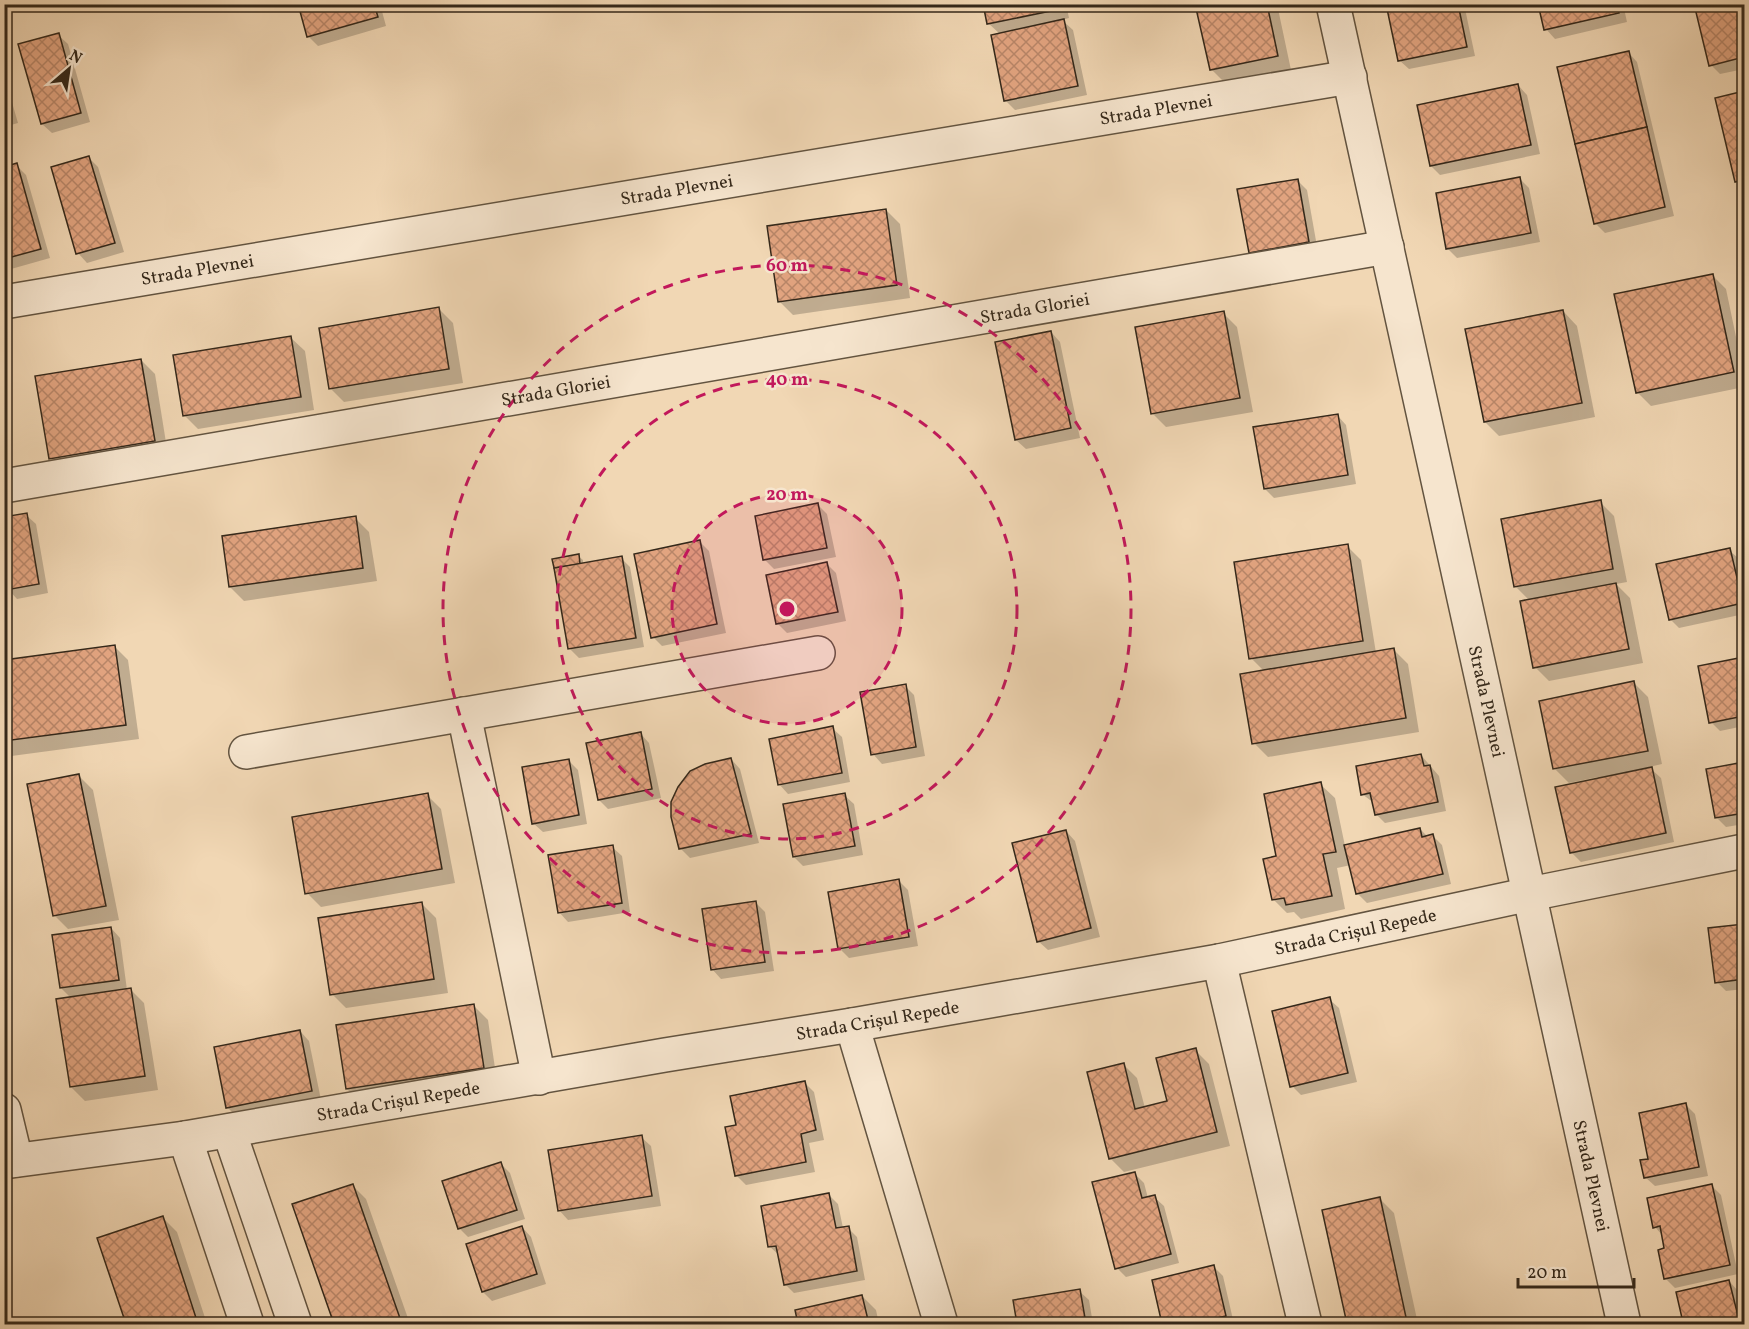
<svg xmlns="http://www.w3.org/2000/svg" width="1749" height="1329" viewBox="0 0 1749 1329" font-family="Vollkorn,serif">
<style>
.shadow{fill:#0003}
.building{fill:url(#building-cross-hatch);stroke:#34281a;stroke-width:1.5}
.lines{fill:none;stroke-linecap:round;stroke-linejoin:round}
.minor-casing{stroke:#635440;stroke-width:36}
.minor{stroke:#f6e5ce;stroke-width:33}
.ring{fill:none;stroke:#c2185b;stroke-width:3;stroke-dasharray:10 8}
.labels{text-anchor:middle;stroke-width:5;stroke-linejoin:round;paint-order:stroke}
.street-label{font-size:18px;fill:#34281a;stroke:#f6e5ce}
.centre{fill:#c2185b;stroke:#f6e5ce;stroke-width:3}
.ring-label{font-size:18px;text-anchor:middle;font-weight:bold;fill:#c2185b;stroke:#f6e5ce;stroke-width:5;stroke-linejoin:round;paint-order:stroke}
</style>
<defs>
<pattern id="building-cross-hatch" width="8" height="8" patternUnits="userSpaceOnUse" patternTransform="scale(1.5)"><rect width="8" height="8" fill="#e2a480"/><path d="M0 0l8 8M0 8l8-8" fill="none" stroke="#b88668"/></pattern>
</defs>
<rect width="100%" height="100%" fill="#f1d7b4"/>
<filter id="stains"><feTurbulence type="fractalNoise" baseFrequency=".00333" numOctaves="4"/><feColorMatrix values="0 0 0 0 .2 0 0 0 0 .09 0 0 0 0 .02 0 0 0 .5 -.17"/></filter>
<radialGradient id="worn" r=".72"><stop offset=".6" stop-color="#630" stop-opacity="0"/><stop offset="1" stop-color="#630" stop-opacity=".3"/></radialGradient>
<!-- shadow -->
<g class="shadow">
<polygon points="300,4 380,4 386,26 318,46 309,37"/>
<polygon points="985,4 1066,4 1069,18 1062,20 1073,30 1087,95 1015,110 1006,101 992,36 1000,34 988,23"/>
<polygon points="1197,4 1277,4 1291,70 1225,83 1211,69"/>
<polygon points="1388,4 1464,4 1475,56 1409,69 1399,60"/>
<polygon points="1540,4 1623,4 1627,22 1555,39 1546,29"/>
<polygon points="1696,4 1744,4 1744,69 1720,74 1711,65"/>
<polygon points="58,35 68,44 90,122 52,133 42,124 20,45"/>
<polygon points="1628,52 1637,62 1674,216 1605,233 1595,223"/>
<polygon points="4,75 18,123 4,127"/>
<polygon points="1518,85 1527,95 1540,154 1440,175 1431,166"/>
<polygon points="1744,93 1744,189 1736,181 1717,99"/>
<polygon points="89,158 98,167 124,252 87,263 78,253"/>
<polygon points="16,165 26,175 50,258 4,271 4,169"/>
<polygon points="1520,179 1529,188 1540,242 1457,258 1448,249"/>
<polygon points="1297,180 1307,190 1318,252 1259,262 1250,253"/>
<polygon points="886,210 900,224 910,298 793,315 779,301"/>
<polygon points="1712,275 1726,289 1744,375 1744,387 1651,406 1637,392"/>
<polygon points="439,309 453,323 463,383 344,402 330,388"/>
<polygon points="1563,311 1577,326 1595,417 1499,436 1485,422"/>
<polygon points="1223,313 1237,327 1253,412 1166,427 1152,413"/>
<polygon points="1051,332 1060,342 1080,438 1026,449 1016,440"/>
<polygon points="290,337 305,351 314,410 198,429 184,415"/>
<polygon points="141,360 155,374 168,455 64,472 50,458"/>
<polygon points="1337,415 1346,425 1356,484 1274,498 1265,489"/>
<polygon points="1600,502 1614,516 1627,582 1616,584 1630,598 1643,663 1549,681 1535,667 1530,601 1516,587"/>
<polygon points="818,505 827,514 836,557 774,569 765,560"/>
<polygon points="26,515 36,524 48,593 17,599 8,589"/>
<polygon points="355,518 369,532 377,581 244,601 230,587"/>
<polygon points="700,542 709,551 726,633 662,646 653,637"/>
<polygon points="1347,546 1361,560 1376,653 1394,650 1408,664 1419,732 1268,757 1254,743 1265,672 1251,658"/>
<polygon points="1729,550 1739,559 1744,583 1744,614 1679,628 1670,619"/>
<polygon points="578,556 583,560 583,565 621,558 630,567 644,647 579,658 570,649"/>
<polygon points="827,564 836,573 846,621 787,633 777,623"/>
<polygon points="114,646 128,660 139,739 4,757 4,661"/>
<polygon points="1744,659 1744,726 1720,731 1711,722 1700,667"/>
<polygon points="1634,683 1648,697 1662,764 1649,767 1661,778 1674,842 1581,862 1571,852 1598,777 1569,783 1555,769 1541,702"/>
<polygon points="905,686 914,695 925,756 882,764 873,754"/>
<polygon points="832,728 842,737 850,782 788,794 779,784"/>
<polygon points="640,733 649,743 661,798 608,809 599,800"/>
<polygon points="1421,755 1439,776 1446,811 1385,823 1376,814 1374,803 1362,794"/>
<polygon points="731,759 740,769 759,843 690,858 680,848"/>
<polygon points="568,760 578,770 587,824 543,832 533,823"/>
<polygon points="1744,763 1744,824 1726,827 1717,818 1708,770"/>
<polygon points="79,776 93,790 119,920 68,929 54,915"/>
<polygon points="1320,784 1335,798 1345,846 1420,829 1428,837 1433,836 1442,845 1451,884 1367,903 1357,893 1351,865 1337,868 1345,909 1301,919 1294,912 1287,913 1273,899 1278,857"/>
<polygon points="427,795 441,809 455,883 321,907 307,893"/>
<polygon points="844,795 854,804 863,855 803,866 794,857"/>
<polygon points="1066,831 1075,841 1100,937 1048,950 1038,941"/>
<polygon points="612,847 622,856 630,912 568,922 559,912"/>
<polygon points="899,881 908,890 918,946 849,958 839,948"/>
<polygon points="756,903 765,912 774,971 721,979 712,969"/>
<polygon points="422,904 436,918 448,993 346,1008 332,994"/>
<polygon points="1744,925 1744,989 1726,991 1717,982 1710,930"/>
<polygon points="111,928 120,938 127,990 130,989 144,1003 158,1090 85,1101 71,1087 71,998 61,988"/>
<polygon points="1329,999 1339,1008 1357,1082 1301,1095 1292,1086"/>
<polygon points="474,1006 488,1020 497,1082 361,1103 347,1089"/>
<polygon points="300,1031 309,1041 321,1100 237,1117 227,1107"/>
<polygon points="1195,1050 1209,1064 1230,1146 1124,1172 1110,1158 1123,1064 1137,1078 1145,1108 1169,1102"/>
<polygon points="805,1083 814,1092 824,1140 809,1143 815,1172 746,1185 737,1176 738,1126"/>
<polygon points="1686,1105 1695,1114 1708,1176 1655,1186 1645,1177 1650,1160"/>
<polygon points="641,1137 651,1146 661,1206 568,1220 559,1210"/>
<polygon points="501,1164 510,1173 525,1219 468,1237 459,1228"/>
<polygon points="1134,1173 1144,1183 1148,1198 1154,1197 1164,1206 1179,1263 1126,1277 1117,1268"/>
<polygon points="352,1185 366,1199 410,1324 335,1324 294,1205"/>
<polygon points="1711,1185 1721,1195 1738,1274 1675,1288 1666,1279 1666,1249 1663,1236 1655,1227"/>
<polygon points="829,1195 838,1204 843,1228 848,1228 857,1237 865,1280 794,1293 785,1284 779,1255 769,1246"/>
<polygon points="1380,1199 1394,1213 1418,1324 1402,1324 1415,1322 1414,1319 1387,1324 1348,1324 1324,1211"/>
<polygon points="163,1218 177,1232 207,1324 127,1324 99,1239"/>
<polygon points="522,1227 531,1237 546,1284 492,1301 483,1292"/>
<polygon points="1214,1267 1223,1276 1234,1324 1164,1324 1154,1281"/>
<polygon points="1729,1281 1738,1291 1744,1324 1676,1324 1675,1321 1684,1319"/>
<polygon points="1079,1291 1089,1300 1093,1324 1019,1324 1015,1302"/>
<polygon points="862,1296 876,1310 879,1324 800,1324 797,1311"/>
</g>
<!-- building -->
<g class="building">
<polygon points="298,4 374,4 378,17 307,37"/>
<polygon points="983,4 1060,4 1061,9 987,24"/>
<polygon points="1195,4 1267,4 1278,56 1210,70"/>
<polygon points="1386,4 1458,4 1467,47 1398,61"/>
<polygon points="1538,4 1617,4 1619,13 1544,30"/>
<polygon points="1694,4 1744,4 1744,57 1709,66"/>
<polygon points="1064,19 1078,86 1004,101 991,35"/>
<polygon points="59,33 81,113 41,124 18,44"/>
<polygon points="1629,51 1647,127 1575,144 1557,67"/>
<polygon points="1518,84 1531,145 1430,166 1417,105"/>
<polygon points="1744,91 1744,180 1735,182 1715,98"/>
<polygon points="1647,127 1665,207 1594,224 1575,144"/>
<polygon points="89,156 115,243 76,254 51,167"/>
<polygon points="17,163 41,249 4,259 4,167"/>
<polygon points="1520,177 1531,233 1446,249 1436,193"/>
<polygon points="1298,179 1309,242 1249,253 1237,189"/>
<polygon points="886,209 897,285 778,302 767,226"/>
<polygon points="1744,212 1744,236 1740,213"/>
<polygon points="1713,274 1734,372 1636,393 1614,294"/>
<polygon points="439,307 449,369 329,389 319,328"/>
<polygon points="1563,310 1582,403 1484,422 1465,329"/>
<polygon points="1224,311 1240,398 1151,414 1135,327"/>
<polygon points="1051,331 1071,428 1015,440 995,342"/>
<polygon points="291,336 301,397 183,416 173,355"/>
<polygon points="141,359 155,441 49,459 35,376"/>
<polygon points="1338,414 1348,475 1264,489 1253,427"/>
<polygon points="1744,452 1744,481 1739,453"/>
<polygon points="1601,500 1613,569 1514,587 1501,519"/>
<polygon points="818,503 827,548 763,560 755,516"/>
<polygon points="27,513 39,584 6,590 4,579 4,527 10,526 9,516"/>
<polygon points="356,516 363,568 229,587 222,536"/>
<polygon points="700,540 717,624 651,638 634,554"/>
<polygon points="1348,544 1363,641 1249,659 1234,562"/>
<polygon points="1730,548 1743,603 1669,620 1656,564"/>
<polygon points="579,554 580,564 554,568 552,559"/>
<polygon points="622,556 636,638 568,649 554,568"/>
<polygon points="827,562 838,612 776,624 766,575"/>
<polygon points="1616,583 1629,649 1533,668 1520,601"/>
<polygon points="115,645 126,725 4,741 4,660"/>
<polygon points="1394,648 1406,718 1252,744 1240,674"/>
<polygon points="1744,657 1744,716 1709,723 1698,666"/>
<polygon points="1634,681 1648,751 1553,769 1539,701"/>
<polygon points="906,684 916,747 871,755 860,692"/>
<polygon points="833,726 842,773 778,785 769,739"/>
<polygon points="641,732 652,789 598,800 586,743"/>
<polygon points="1421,754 1424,766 1430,765 1438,802 1375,815 1370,793 1361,795 1356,766"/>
<polygon points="731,758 751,834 679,849 671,817 671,802 678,787 690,771 705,764"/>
<polygon points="569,759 579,815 532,824 522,767"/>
<polygon points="1744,762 1744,813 1715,818 1706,769"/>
<polygon points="1652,767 1666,833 1570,853 1555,787"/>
<polygon points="79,774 106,906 53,916 27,784"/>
<polygon points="1321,782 1336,852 1323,854 1332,896 1286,905 1284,898 1272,900 1263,859 1276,856 1264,794"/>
<polygon points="428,793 442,869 305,894 292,817"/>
<polygon points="845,793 855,846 793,857 783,804"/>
<polygon points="1420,828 1422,837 1433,834 1443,874 1356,894 1344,845"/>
<polygon points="1066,830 1091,928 1037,942 1012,843"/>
<polygon points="613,845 622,903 558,913 548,855"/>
<polygon points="899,879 909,937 838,949 828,892"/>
<polygon points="756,901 765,962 711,970 702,909"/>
<polygon points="422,902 434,979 330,995 318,918"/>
<polygon points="1744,924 1744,979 1715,983 1708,928"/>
<polygon points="111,927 119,980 60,988 52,935"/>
<polygon points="131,988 145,1076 70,1087 56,999"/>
<polygon points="1330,997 1348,1073 1290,1087 1272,1011"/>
<polygon points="474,1004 484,1068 346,1089 336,1025"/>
<polygon points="300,1030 312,1091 226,1108 214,1047"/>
<polygon points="1196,1048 1217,1132 1109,1159 1087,1072 1124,1063 1135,1109 1167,1101 1156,1058"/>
<polygon points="805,1081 816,1130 801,1134 806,1162 735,1176 725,1127 736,1125 730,1096"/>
<polygon points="1686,1103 1699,1167 1644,1178 1640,1160 1648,1159 1639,1113"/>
<polygon points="642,1135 652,1196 558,1211 548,1150"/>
<polygon points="501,1162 517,1210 458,1229 442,1181"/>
<polygon points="1135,1172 1142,1198 1155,1195 1171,1254 1115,1269 1092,1182"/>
<polygon points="353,1184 402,1324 334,1324 292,1204"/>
<polygon points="1712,1184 1730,1265 1664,1279 1658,1250 1664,1248 1660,1226 1653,1228 1647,1198"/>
<polygon points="829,1193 836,1228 849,1226 857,1271 784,1285 776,1246 768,1247 761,1206"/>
<polygon points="1380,1197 1407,1322 1395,1324 1347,1324 1322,1210"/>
<polygon points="163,1216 198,1324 126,1324 97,1238"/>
<polygon points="522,1226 537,1274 482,1292 466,1244"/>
<polygon points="1214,1265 1226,1316 1190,1324 1162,1324 1152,1280"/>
<polygon points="1729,1280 1740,1324 1675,1324 1674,1319 1682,1318 1676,1292"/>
<polygon points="1080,1289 1086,1324 1017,1324 1013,1300"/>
<polygon points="862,1295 869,1324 798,1324 795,1310"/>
</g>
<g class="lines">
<!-- minor casing -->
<g class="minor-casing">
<g id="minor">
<path id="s1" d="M1333 4 1624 1324"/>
<path id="s2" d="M4 302 1350 77"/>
<path id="s3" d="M4 486 1387 247"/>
<polyline points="464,714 539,1078"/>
<polyline points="246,752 818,653"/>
<polyline points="1219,961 1305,1324"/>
<polyline points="852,1025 941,1324"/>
<polyline points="4,1110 16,1160"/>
<polyline points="229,1131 295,1324"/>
<polyline points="185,1138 247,1324"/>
<path id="s4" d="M4 1162 185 1138 665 1055 852 1025 1219 961 1530 894 1744 851"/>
</g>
</g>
<!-- minor -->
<use href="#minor" class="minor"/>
</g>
<!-- distance rings -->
<circle cx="787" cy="609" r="115" fill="#c2185b" fill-opacity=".12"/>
<g class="ring">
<circle cx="787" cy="609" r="115"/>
<circle cx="787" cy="609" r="230"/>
<circle cx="787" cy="609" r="344"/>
</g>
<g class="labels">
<!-- street labels -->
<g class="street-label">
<text dy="6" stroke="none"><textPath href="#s2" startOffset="1168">Strada Plevnei</textPath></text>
<text dy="6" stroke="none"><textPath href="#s2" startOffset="682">Strada Plevnei</textPath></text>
<text dy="6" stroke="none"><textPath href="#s2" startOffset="196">Strada Plevnei</textPath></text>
<text dy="6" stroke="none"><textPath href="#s3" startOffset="1046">Strada Gloriei</textPath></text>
<text dy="6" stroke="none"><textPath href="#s3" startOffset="560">Strada Gloriei</textPath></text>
<text dy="6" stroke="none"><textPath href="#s1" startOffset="714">Strada Plevnei</textPath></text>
<text dy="6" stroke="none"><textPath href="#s4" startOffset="1371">Strada Crișul Repede</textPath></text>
<text dy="6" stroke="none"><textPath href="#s4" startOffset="885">Strada Crișul Repede</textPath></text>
<text dy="6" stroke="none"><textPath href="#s4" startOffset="399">Strada Crișul Repede</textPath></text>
<text dy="6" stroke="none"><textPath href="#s1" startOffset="1200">Strada Plevnei</textPath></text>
</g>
</g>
<circle cx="787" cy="609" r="9" class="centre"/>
<g class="ring-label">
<text x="787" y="271">60 m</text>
<text x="787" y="385">40 m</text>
<text x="787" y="500">20 m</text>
</g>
<!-- margin -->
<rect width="1749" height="1329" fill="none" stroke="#f1d7b4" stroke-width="24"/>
<rect x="6" y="6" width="1737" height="1317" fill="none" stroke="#34281a" stroke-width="3"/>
<rect x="12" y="12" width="1725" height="1305" fill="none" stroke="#34281a" stroke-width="1.5"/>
<!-- north arrow -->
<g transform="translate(69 69) rotate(29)" stroke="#f6e5ce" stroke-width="4.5" paint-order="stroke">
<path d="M0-4.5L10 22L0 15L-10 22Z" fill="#34281a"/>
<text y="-9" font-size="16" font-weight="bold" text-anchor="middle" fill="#34281a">N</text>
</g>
<!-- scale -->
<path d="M1518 1278v9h116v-9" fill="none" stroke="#34281a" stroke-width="3"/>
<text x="1527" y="1278" font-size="18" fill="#34281a" stroke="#f6e5ce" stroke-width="4.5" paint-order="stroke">20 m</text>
<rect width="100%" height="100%" filter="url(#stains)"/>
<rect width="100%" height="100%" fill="url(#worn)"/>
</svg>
